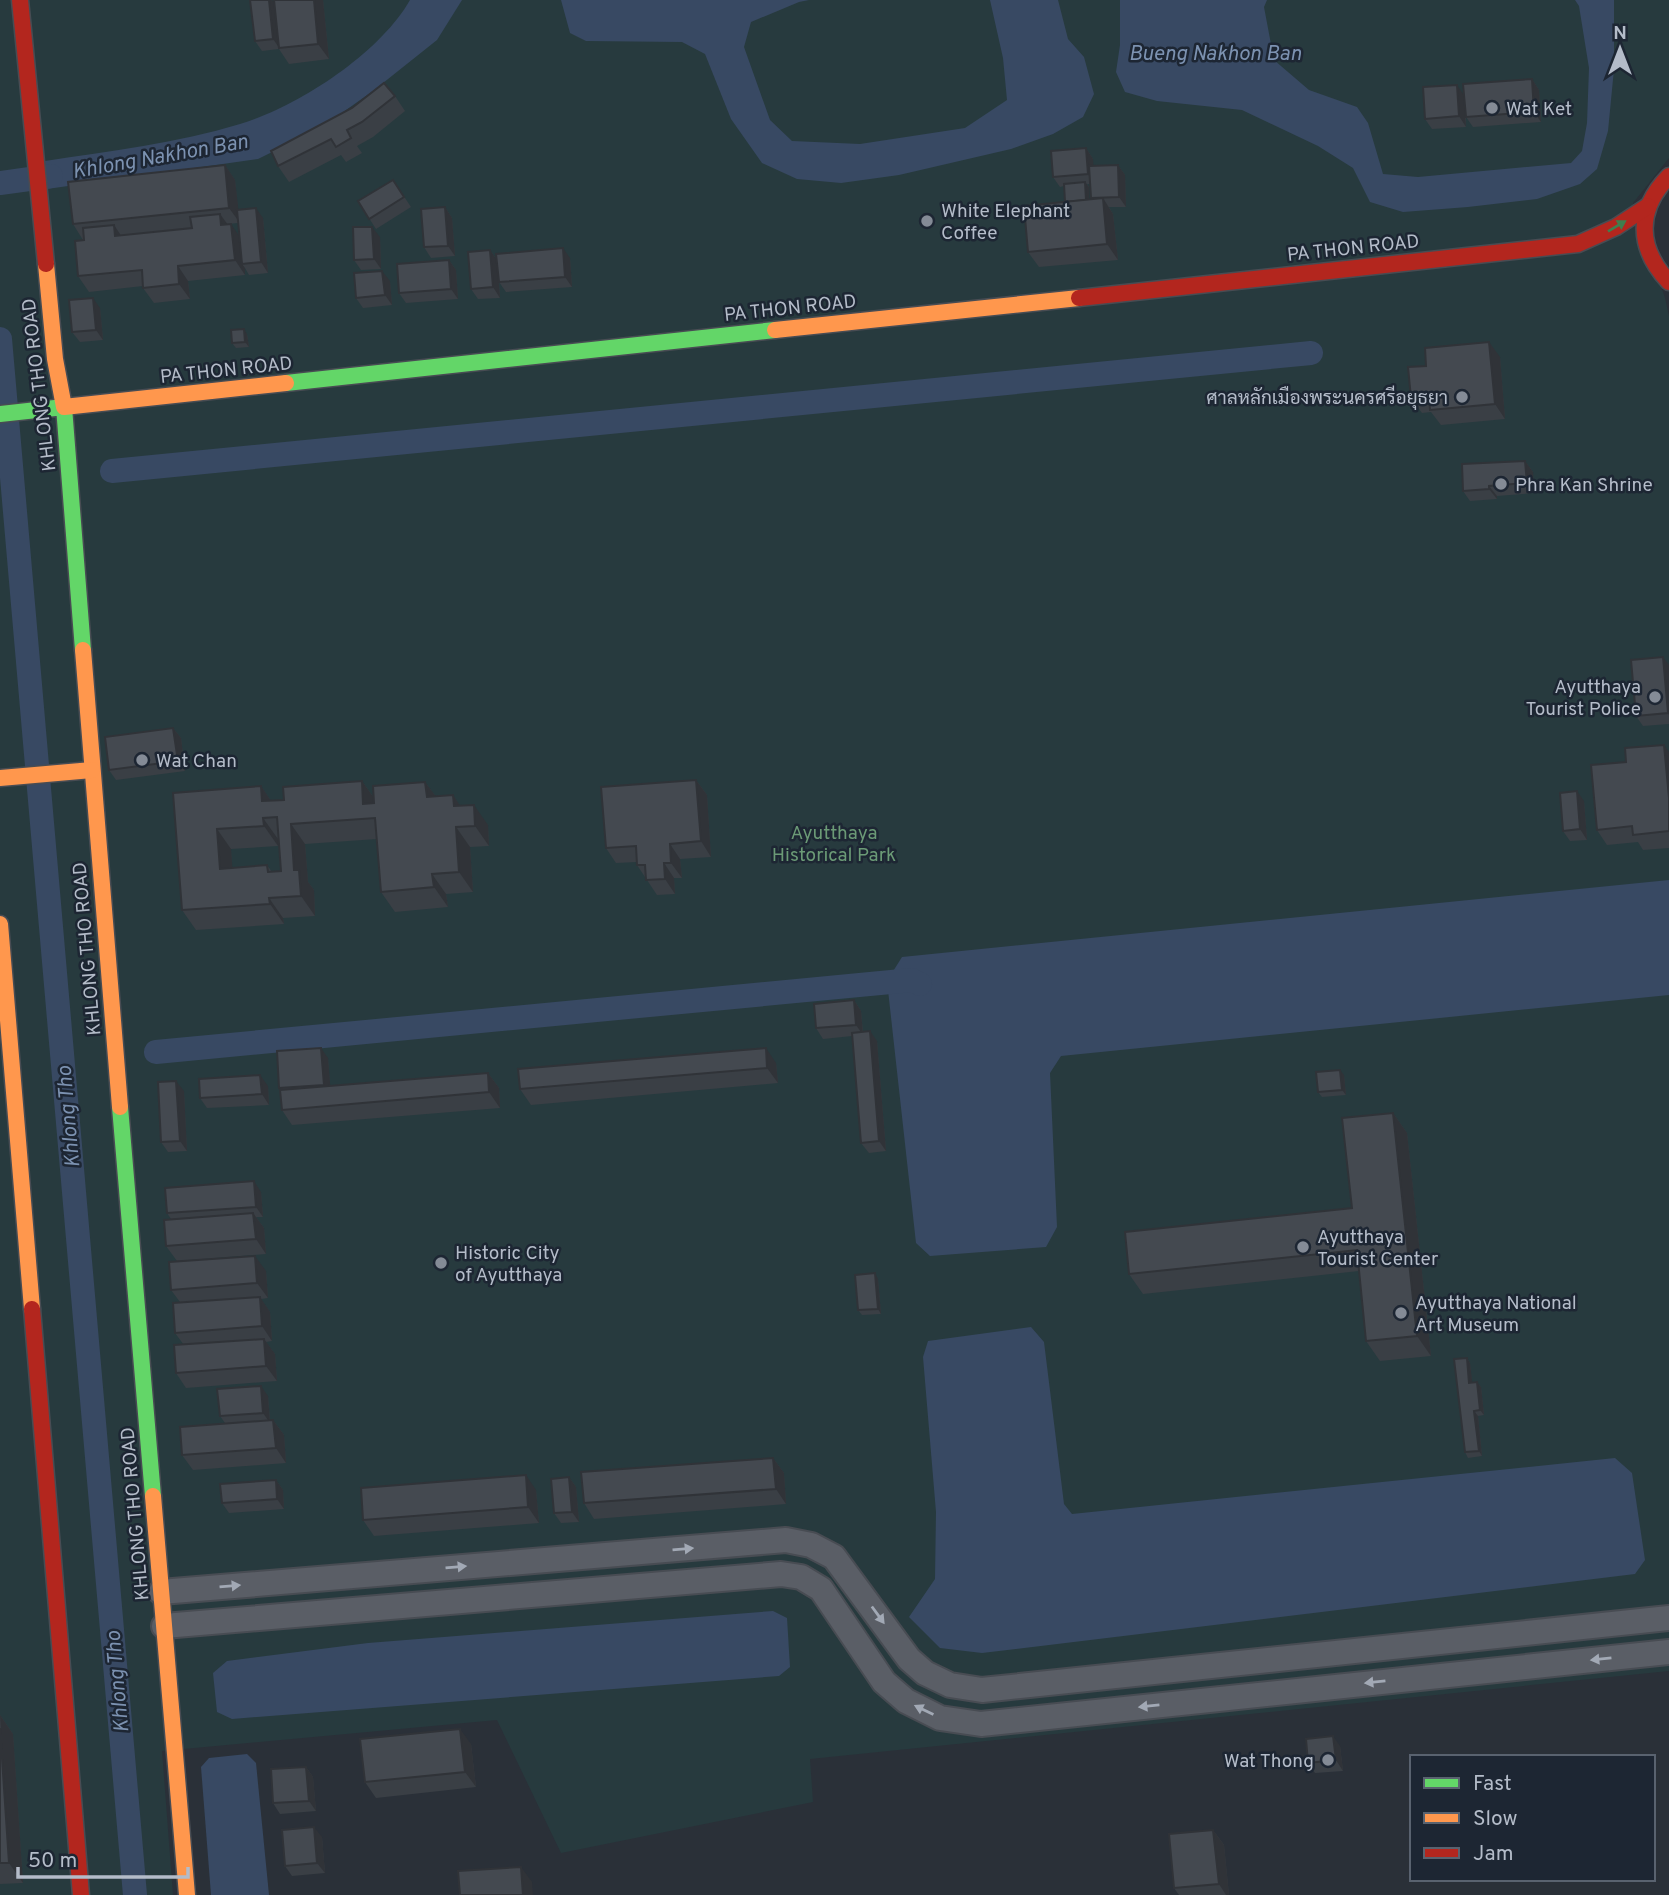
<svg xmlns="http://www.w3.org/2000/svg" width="1669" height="1895" viewBox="0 0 1669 1895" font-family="Overpass,Sarabun,sans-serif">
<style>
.green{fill:#273a3e}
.water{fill:#384963}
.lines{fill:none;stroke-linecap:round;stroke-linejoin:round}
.canal{stroke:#384963;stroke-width:24}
.street-casing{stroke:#484c53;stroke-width:28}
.fast-casing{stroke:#484c53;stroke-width:19}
.slow-casing{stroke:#484c53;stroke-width:19}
.jam-casing{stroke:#484c53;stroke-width:19}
.street{stroke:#5a5e66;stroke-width:24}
.fast{stroke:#63d668;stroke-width:16}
.slow{stroke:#ff974d;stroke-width:16}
.jam{stroke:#b3261e;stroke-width:16}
.wall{fill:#3a3f45;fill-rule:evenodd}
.shaded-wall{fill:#303338}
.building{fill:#444950;stroke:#303338;stroke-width:2;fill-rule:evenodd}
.oneway{fill:#407e4e}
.oneway2{fill:#a2a9b5}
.poi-dot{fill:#848b96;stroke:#1d2633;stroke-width:2.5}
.labels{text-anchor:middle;stroke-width:5;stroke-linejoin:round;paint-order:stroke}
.poi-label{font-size:19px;fill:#b4bcc9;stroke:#1d2633;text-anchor:start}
.street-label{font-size:19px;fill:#b4bcc9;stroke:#1d2633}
.park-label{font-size:19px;fill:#6b9a76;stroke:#1d2633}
.water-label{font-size:21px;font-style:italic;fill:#7c92b1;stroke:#1d2633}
</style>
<rect width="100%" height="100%" fill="#2a3038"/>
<!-- green -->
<polygon class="green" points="0,0 1669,0 1669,158 1633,203 1665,298 1669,316 1669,1671 810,1759 813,1802 561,1853 497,1720 162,1751 173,1895 0,1895"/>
<!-- water -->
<g class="water">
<path d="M410 0H462L437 40 373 91 319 129 258 159 47 189 45 161C110 151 177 143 240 124 298 107 380 53 410 0Z"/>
<polygon points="561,0 809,0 799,2 751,22 744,47 770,120 792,141 860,144 965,128 1007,100 1003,58 990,0 1058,0 1068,39 1084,57 1094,94 1083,117 1053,134 1011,149 899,175 841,183 797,179 762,163 731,119 705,54 682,42 586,41 570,33"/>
<polygon points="1120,0 1267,0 1264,7 1274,60 1309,90 1357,107 1368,123 1383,174 1418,177 1571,163 1582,151 1587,123 1589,68 1579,6 1575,0 1614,0 1614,69 1608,131 1597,169 1580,184 1537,199 1468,207 1403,212 1370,202 1353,168 1318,146 1242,110 1157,101 1125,92 1116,72 1120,45"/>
<polygon points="1669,880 1669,995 1061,1056 1050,1073 1057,1227 1046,1247 930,1256 916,1243 887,981 902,957"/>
<polygon points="1031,1327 1044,1342 1064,1504 1072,1514 1615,1458 1632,1473 1645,1560 1635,1574 982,1653 940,1648 909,1617 935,1579 936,1512 923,1357 928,1341"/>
<polygon points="773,1611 787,1618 790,1667 779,1676 232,1719 217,1712 213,1673 227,1661 368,1643"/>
<polygon points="247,1754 256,1763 269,1895 211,1895 201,1767 209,1758"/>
</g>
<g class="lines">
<!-- canal -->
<g class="canal">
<polyline points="0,183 51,176"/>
<polyline points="0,339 135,1895"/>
<polyline points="112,471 1311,353"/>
<polyline points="156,1052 912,980 920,984"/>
</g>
<!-- street casing -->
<g class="street-casing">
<g id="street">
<polyline points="161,1592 786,1540 811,1545 834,1557 909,1659 925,1673 950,1685 982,1690 1669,1618"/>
<polyline points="164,1626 781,1574 801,1577 821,1589 884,1682 906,1701 940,1718 981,1724 1669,1652"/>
</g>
</g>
<!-- fast casing -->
<g class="fast-casing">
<g id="fast">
<polyline points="286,383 775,330"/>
<polyline points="0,414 64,407 83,650"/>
<polyline points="120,1107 153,1496"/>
</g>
</g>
<!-- slow casing -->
<g class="slow-casing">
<g id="slow">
<polyline points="46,264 55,359 64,407 286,383"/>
<polyline points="775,330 1079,298"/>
<polyline points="83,650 120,1107"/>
<polyline points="0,778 92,770"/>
<polyline points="0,924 32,1309"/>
<polyline points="153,1496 187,1895"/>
</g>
</g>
<!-- jam casing -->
<g class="jam-casing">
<g id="jam">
<polyline points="20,0 46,264"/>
<path d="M1669 176C1636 210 1637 248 1669 282"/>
<polyline points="1079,298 1578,244 1616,227 1648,206"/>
<polyline points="32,1309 81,1895"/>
</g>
</g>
<!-- street -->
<use href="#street" class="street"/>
<!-- fast -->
<use href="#fast" class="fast"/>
<!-- slow -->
<use href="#slow" class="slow"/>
<!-- jam -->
<use href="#jam" class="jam"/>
</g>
<!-- wall -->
<g class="wall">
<polygon points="274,0 323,0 329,59 289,64 279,49 262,51 255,41 274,3"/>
<polygon points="1532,79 1539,90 1541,122 1473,127 1466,117 1466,127 1432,129 1425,119 1464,95"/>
<polygon points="395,96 405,111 373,137 357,146 362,153 346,162 341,155 289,182 278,166"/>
<path d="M1086 148 1093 159V165H1118L1125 175 1126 207H1109L1113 214 1118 260 1039 267 1028 252 1065 202 1064 186 1060 187 1053 177ZM1087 184H1090L1091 198 1092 199 1089 200V187Z"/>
<path d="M225 165 235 180 238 210 263 218 268 273 249 275 245 268V275L188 281 190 299 154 303 143 288V286L89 292 78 276 83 240 73 224ZM238 223 239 236 227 224Z"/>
<polygon points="393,180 411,207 376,229 358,201"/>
<polygon points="445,207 452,218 455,256 431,258 424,247"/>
<polygon points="380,237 381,269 361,270 354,260"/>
<polygon points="490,250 497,260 570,258 572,287 506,292 499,282 500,298 478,299 471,289"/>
<polygon points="449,260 456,270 458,299 406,303 399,293"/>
<polygon points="390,281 392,305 363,308 356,298"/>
<polygon points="100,308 103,340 80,342 72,332"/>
<polygon points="247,334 249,347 236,348 232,343"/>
<polygon points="1500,357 1505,419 1441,425 1431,412 1422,413 1411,398"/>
<polygon points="1525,461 1533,472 1534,493 1497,496 1497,499 1470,501 1463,491"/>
<polygon points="1669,665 1669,724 1643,726 1636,716"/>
<polygon points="173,728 181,738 185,771 116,780 109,770"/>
<polygon points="1669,752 1669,848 1643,850 1638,842 1607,845 1597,830 1626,762"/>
<polygon points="696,780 707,795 711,857 680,859 682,878 674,878 675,894 657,895 637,865 637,862 616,863 606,848"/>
<path d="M362 781 374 798 425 782 436 797 453 795 460 806 488 825 489 846 470 847 473 892 446 894 448 907 395 912 381 892 377 839 305 844 308 882 314 890 315 916 283 918 284 924 196 930 182 910 173 793 261 786 271 801 284 800ZM279 838 281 871 272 872 267 865 232 868 231 849 278 846V839Z"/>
<polygon points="1584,801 1587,840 1570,841 1563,831"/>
<polygon points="854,1000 861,1011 863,1032 877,1041 886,1151 869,1153 861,1143 852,1036 823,1039 816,1028"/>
<polygon points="328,1058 330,1086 488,1073 499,1088 500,1108 292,1125 282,1110 281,1090 279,1088"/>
<polygon points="776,1063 778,1083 531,1105 520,1089"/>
<polygon points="1344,1075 1346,1095 1322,1097 1318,1092"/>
<polygon points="268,1086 269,1105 207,1108 200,1098"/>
<polygon points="184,1091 187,1151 168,1152 161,1142"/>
<polygon points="1393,1113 1407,1133 1431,1356 1380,1361 1366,1341 1359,1271 1143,1294 1129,1274 1352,1208"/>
<polygon points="261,1192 263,1217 256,1217 264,1228 266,1254 177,1261 166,1246 171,1219 167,1213"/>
<polygon points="266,1271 268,1298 261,1299 270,1312 272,1341 266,1342 275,1354 277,1381 186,1388 176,1373 184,1345 175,1333 180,1302 171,1290"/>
<polygon points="878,1279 881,1314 862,1315 858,1310"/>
<polygon points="1467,1358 1470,1363 1472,1383 1477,1382 1481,1387 1484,1415 1478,1416 1482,1456 1468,1458 1465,1452"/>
<polygon points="268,1396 270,1420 273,1420 284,1435 286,1463 193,1470 182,1455 225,1423 220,1416"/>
<polygon points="773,1458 784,1473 786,1504 594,1519 584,1503"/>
<polygon points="569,1477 576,1487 579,1522 561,1523 554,1513"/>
<polygon points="276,1480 283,1490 284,1509 229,1513 222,1503"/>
<polygon points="536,1490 539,1523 374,1536 363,1520"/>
<polygon points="0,1715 13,1734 23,1883 0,1884"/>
<polygon points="471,1744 476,1787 376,1798 365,1782"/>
<polygon points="1340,1746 1343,1771 1315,1773 1308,1763"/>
<polygon points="306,1767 313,1777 316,1811 280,1814 273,1803"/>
<polygon points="1213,1830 1224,1845 1229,1895 1179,1895 1174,1888"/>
<polygon points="322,1837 325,1873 292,1876 285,1866"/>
</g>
<!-- shaded-wall -->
<g class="shaded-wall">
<polygon points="269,0 272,0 276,5 280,49 273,39"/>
<polygon points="314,0 323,0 329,59 318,44"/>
<polygon points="1532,79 1539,90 1541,122 1534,112"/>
<polygon points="1457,85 1464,95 1466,127 1459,116"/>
<polygon points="1086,148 1093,159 1095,184 1088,174"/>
<polygon points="225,165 235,180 240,223 229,208"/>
<polygon points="1118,165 1125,175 1126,207 1119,197"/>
<polygon points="1085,182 1089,187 1090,214 1087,208"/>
<polygon points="1103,198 1113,214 1118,260 1107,244"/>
<polygon points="445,207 452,218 455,256 448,246"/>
<polygon points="256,208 263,218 268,273 261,262"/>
<polygon points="220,214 231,229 221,225"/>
<polygon points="231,224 242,240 242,264 245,268 245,275 235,260"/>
<polygon points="114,225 124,240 115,236"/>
<polygon points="372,227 380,237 381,269 374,259"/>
<polygon points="563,248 570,258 572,287 565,277"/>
<polygon points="490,250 497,260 500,298 493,287"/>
<polygon points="449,260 456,270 458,299 451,289"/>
<polygon points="178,266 188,281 190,299 179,284"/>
<polygon points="382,271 390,281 392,305 385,295"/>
<polygon points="93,298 100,308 103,340 96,330"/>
<polygon points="244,329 247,334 249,347 245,342"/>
<polygon points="1489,342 1500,357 1505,419 1495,404"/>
<polygon points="1525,461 1533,472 1534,493 1527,483"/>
<polygon points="1489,486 1497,496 1497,499 1489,489"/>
<polygon points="1663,657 1669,665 1669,715 1668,713"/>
<polygon points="173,728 181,738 185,771 178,761"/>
<polygon points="1664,745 1669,752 1669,798"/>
<polygon points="696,780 707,795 711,857 701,841"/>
<polygon points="362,781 376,801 377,821 363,804"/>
<polygon points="425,782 440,802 427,797"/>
<polygon points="261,786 275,807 262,801"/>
<polygon points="1577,791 1584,801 1587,840 1580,829"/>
<polygon points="453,795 467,816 454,806"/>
<polygon points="474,805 488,825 489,846 475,826"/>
<polygon points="263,818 278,839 278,846 264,826"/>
<polygon points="291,824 305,844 308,882 314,890 315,916 301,896 294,870"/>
<polygon points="456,827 470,847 473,892 459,872"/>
<polygon points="217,829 231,849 234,889 220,869"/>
<polygon points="670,844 680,859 682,878 671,863"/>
<polygon points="664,863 674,878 675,894 665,879"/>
<polygon points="432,874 446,894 448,907 434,887"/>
<polygon points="269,898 283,918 284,924 270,904"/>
<polygon points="854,1000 861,1011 863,1035 856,1025"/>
<polygon points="870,1031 877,1041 886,1151 879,1141"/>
<polygon points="321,1048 328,1058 331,1095 324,1085"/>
<polygon points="766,1048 776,1063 778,1083 767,1068"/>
<polygon points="1340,1070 1344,1075 1346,1095 1342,1090"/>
<polygon points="488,1073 499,1088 500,1108 489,1092"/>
<polygon points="260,1075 268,1086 269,1105 262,1094"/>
<polygon points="176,1081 184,1091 187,1151 180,1141"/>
<polygon points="1393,1113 1407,1133 1431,1356 1417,1336"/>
<polygon points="254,1181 261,1192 263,1217 256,1207"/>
<polygon points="253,1213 264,1228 266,1254 256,1239"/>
<polygon points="255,1256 266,1271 268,1298 257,1283"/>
<polygon points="875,1273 878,1279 881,1314 878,1309"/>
<polygon points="260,1297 270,1312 272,1341 262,1326"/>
<polygon points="264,1339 275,1354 277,1381 266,1366"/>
<polygon points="1467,1358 1470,1363 1473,1389 1469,1383"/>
<polygon points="1477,1382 1481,1387 1484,1415 1480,1410"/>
<polygon points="261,1386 268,1396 270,1423 263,1413"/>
<polygon points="1474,1411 1478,1416 1482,1456 1479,1451"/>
<polygon points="273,1420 284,1435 286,1463 276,1448"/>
<polygon points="773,1458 784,1473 786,1504 776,1489"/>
<polygon points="526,1475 536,1490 539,1523 528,1507"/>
<polygon points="569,1477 576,1487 579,1522 572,1512"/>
<polygon points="276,1480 283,1490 284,1509 277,1499"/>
<polygon points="0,1715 13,1734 23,1883 9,1863"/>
<polygon points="460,1729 471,1744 476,1787 465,1772"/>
<polygon points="1333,1736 1340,1746 1343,1771 1336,1760"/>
<polygon points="306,1767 313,1777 316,1811 309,1801"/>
<polygon points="314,1827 322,1837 325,1873 317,1863"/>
<polygon points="1213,1830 1224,1845 1229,1895 1226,1895 1219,1884"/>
<polygon points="521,1867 532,1882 533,1895 523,1895"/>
</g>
<!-- building -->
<g class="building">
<polygon points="250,0 269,0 273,39 255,41"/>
<polygon points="274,0 314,0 318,44 279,48"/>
<polygon points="1532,79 1534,112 1466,117 1463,84"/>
<polygon points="384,83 395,96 362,122 347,130 351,138 336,147 331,139 278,166 271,151 352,108"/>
<polygon points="1457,85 1459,116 1425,119 1423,87"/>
<polygon points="1086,148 1088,174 1053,177 1051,151"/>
<polygon points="225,165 229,208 73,224 68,182"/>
<polygon points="1118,165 1119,197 1091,198 1089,166"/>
<polygon points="393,180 404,197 369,219 358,201"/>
<polygon points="1085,182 1086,200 1065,202 1064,184"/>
<polygon points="1103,198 1107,244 1028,252 1024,206"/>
<polygon points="445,207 448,246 424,247 421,209"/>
<polygon points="256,208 261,262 242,264 237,210"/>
<polygon points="220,214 221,225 231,224 235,260 178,266 179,284 143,288 142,270 78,276 75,241 84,240 83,228 114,225 115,236 192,228 190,217"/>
<polygon points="353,227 372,227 374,259 354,260"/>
<polygon points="563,248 565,277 499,282 496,254"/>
<polygon points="490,250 493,287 471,289 468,252"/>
<polygon points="449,260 451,289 399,293 397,264"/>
<polygon points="382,271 385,295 356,298 354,273"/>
<polygon points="93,298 96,330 72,332 69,300"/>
<polygon points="244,329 245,342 232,343 231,330"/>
<polygon points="1489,342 1495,404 1430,410 1429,396 1411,398 1408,367 1426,366 1425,348"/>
<polygon points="1525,461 1527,483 1489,486 1489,489 1463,491 1462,464"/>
<polygon points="1663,657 1668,713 1636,716 1631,660"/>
<polygon points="173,728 178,761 109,770 105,737"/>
<polygon points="1664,745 1669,798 1669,831 1633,835 1632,826 1597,830 1591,765 1626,762 1625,748"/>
<polygon points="696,780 701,841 670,844 671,863 664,863 665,879 646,880 645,865 637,865 636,846 606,848 601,787"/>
<path d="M362 781 363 804 374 803 373 786 425 782 427 797 453 795 454 806 474 805 475 826 456 827 459 872 432 874 434 887 381 892 375 818 291 824 294 870H299L301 896 269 898 270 904 182 910 173 793 261 786 262 801 284 800 283 787ZM277 817 281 871 268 872 267 865 220 869 217 829 264 826 263 818Z"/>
<polygon points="1577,791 1580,829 1563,831 1560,793"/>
<polygon points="854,1000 856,1025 816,1028 814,1004"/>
<polygon points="870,1031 879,1141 861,1143 852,1033"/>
<polygon points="321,1048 324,1085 279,1088 277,1051"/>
<polygon points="766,1048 767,1068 520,1089 518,1069"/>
<polygon points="1340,1070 1342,1090 1318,1092 1316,1072"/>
<polygon points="488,1073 489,1092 282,1110 280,1090"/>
<polygon points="260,1075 262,1094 200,1098 199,1079"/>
<polygon points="176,1081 180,1141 161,1142 158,1082"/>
<polygon points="1393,1113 1417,1336 1366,1341 1357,1250 1129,1274 1125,1232 1352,1208 1342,1118"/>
<polygon points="254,1181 256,1207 167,1213 165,1188"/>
<polygon points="253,1213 256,1239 166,1246 164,1220"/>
<polygon points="255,1256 257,1283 171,1290 169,1262"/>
<polygon points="875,1273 878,1309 858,1310 855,1275"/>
<polygon points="260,1297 262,1326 175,1333 173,1303"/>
<polygon points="264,1339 266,1366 176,1373 174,1345"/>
<polygon points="1467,1358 1469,1383 1477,1382 1480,1410 1474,1411 1479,1451 1465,1452 1454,1359"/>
<polygon points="261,1386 263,1413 220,1416 217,1389"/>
<polygon points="273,1420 276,1448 182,1455 180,1427"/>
<polygon points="773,1458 776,1489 584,1503 581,1472"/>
<polygon points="526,1475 528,1507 363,1520 361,1488"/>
<polygon points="569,1477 572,1512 554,1513 551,1479"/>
<polygon points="276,1480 277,1499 222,1503 220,1484"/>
<polygon points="0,1728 9,1863 0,1863"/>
<polygon points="460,1729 465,1772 365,1782 360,1739"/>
<polygon points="1333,1736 1336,1760 1308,1763 1306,1739"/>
<polygon points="306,1767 309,1801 273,1803 271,1769"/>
<polygon points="314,1827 317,1863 285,1866 282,1830"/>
<polygon points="1213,1830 1219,1884 1174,1888 1169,1834"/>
<polygon points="521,1867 523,1895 460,1895 458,1871"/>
</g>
<!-- one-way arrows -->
<defs><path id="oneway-solid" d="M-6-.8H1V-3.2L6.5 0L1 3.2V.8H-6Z" transform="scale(1.75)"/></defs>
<use class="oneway" href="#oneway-solid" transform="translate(1617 226) rotate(-31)"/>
<g class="oneway2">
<use href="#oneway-solid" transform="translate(683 1549) rotate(-5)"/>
<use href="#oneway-solid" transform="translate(456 1567) rotate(-5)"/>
<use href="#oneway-solid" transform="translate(230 1586) rotate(-5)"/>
<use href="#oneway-solid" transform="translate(878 1615) rotate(54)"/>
<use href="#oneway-solid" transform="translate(1601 1659) rotate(174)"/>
<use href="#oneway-solid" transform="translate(1375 1682) rotate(174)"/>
<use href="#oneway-solid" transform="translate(1149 1706) rotate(174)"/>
<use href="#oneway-solid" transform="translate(924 1710) rotate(-154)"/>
</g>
<!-- markers -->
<g class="poi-dot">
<circle cx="1492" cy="108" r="7"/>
<circle cx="927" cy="221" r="7"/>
<circle cx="1462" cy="397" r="7"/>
<circle cx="1501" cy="484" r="7"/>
<circle cx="1655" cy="697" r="7"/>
<circle cx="142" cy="760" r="7"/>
<circle cx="1303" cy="1247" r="7"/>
<circle cx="441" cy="1263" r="7"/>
<circle cx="1401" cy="1313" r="7"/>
<circle cx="1328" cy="1760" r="7"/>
</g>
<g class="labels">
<!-- poi labels -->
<g class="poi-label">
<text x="1506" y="115">Wat Ket</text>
<text x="941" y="217">White Elephant<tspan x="941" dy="22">Coffee</tspan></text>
<text x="1448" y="404" text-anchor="end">ศาลหลักเมืองพระนครศรีอยุธยา</text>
<text x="1515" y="491">Phra Kan Shrine</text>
<text x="1641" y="693" text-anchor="end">Ayutthaya<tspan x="1641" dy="22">Tourist Police</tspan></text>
<text x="156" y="767">Wat Chan</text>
<text x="1317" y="1243">Ayutthaya<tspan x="1317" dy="22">Tourist Center</tspan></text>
<text x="455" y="1259">Historic City<tspan x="455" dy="22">of Ayutthaya</tspan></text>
<text x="1415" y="1309">Ayutthaya National<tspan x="1415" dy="22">Art Museum</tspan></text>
<text x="1314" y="1767" text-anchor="end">Wat Thong</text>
</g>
<!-- street labels -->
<g class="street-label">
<text transform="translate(1353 247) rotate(-6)" y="7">PA THON ROAD</text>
<text transform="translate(790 307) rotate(-6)" y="7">PA THON ROAD</text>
<text transform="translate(226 369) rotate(-6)" y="7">PA THON ROAD</text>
<text transform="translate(38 385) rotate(-97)" y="7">KHLONG THO ROAD</text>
<text transform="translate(86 949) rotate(-95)" y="7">KHLONG THO ROAD</text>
<text transform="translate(134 1514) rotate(-95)" y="7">KHLONG THO ROAD</text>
</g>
<!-- park labels -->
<g class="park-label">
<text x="834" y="839">Ayutthaya<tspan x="834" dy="22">Historical Park</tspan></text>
</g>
<!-- water labels -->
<g class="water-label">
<text x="1215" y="60">Bueng Nakhon Ban</text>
<text transform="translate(160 156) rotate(-10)" y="7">Khlong Nakhon Ban</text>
<text transform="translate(68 1117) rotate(-95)" y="7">Khlong Tho</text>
<text transform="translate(117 1682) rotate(-95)" y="7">Khlong Tho</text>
</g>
</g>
<!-- legend -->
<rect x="1410" y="1755" width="245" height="126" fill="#1d2633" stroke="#59626f" stroke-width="2"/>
<rect x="1424" y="1778" width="35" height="10" fill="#63d668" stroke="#59626f" stroke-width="2"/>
<text x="1473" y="1790" font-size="21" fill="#b4bcc9">Fast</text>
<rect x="1424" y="1813" width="35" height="10" fill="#ff974d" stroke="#59626f" stroke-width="2"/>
<text x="1473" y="1825" font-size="21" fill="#b4bcc9">Slow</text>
<rect x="1424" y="1848" width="35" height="10" fill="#b3261e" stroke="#59626f" stroke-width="2"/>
<text x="1473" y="1860" font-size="21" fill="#b4bcc9">Jam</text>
<!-- north arrow -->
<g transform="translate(1620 49)" stroke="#1d2633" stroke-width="5" paint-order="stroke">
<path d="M0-5L12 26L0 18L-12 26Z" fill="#b4bcc9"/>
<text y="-10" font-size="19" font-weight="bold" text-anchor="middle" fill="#b4bcc9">N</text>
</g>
<!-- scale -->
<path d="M18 1867v10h170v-10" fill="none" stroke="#b4bcc9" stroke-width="3.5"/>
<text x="28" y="1867" font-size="21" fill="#b4bcc9" stroke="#1d2633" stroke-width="5" paint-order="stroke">50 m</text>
</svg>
